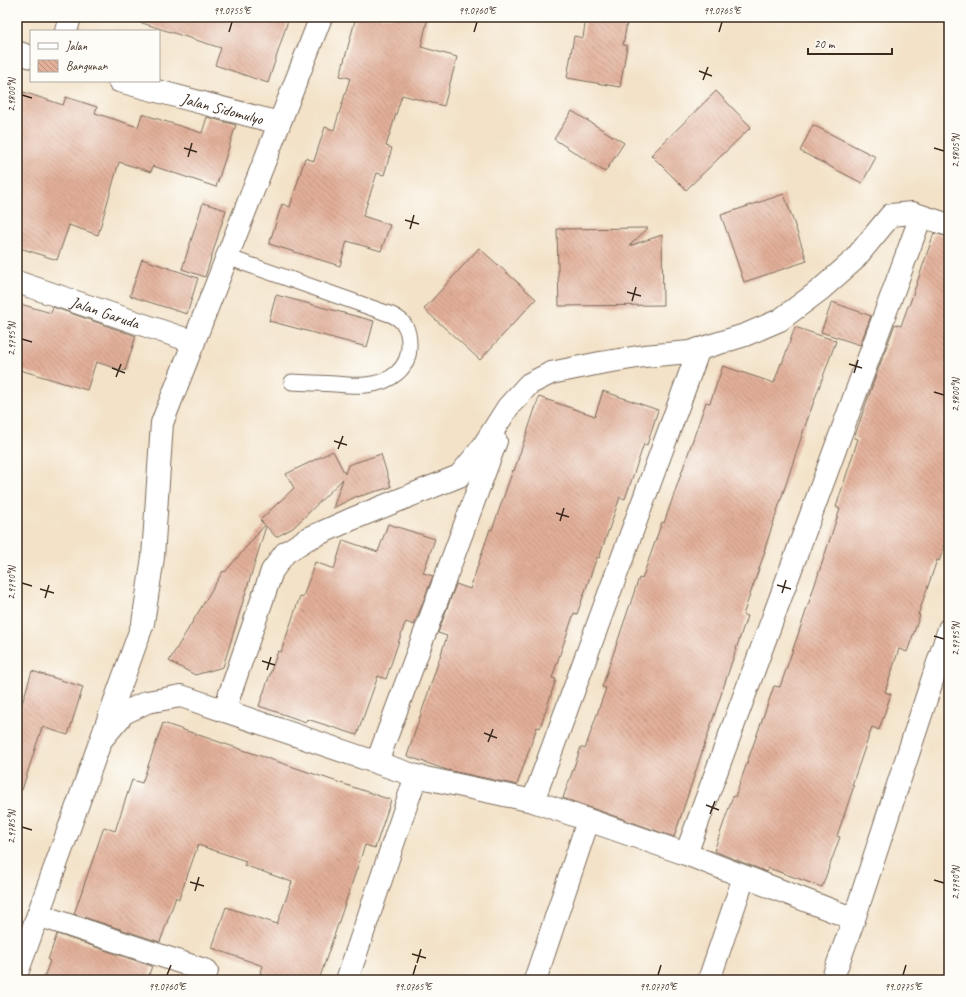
<svg xmlns="http://www.w3.org/2000/svg" width="966" height="997" viewBox="0 0 966 997" font-family="Caveat,sans-serif">
<style>
.building{fill:url(#building-back-hatch)}
.lines{fill:none;stroke-linecap:round;stroke-linejoin:round}
.service-casing{stroke:#7b6a5a;stroke-width:17}
.minor-casing{stroke:#7b6a5a;stroke-width:24}
.tertiary-casing{stroke:#7b6a5a;stroke-width:24}
.service{stroke:#fff;stroke-width:15}
.minor{stroke:#fff;stroke-width:22}
.tertiary{stroke:#fff;stroke-width:22}
.ticks{fill:none;stroke:#3b2a1e;stroke-width:1.5}
.labels{text-anchor:middle;stroke-width:3;stroke-linejoin:round;paint-order:stroke}
.street-label{font-size:16px;fill:#3b2a1e;stroke:#fdfcf7}
.neatline{fill:none;stroke:#3b2a1e;stroke-width:1.5}
.ticks-label{font-size:10px;text-anchor:middle;fill:#3b2a1e}
</style>
<defs>
<pattern id="building-back-hatch" width="6" height="6" patternUnits="userSpaceOnUse"><rect width="6" height="6" fill="#e2af99"/><path d="M-1 5l2 2M0 0l6 6M5-1l2 2" fill="none" stroke="#b88f7c"/></pattern>
</defs>
<rect width="100%" height="100%" fill="#fdfcf7"/>
<filter id="ink" filterUnits="userSpaceOnUse"><feTurbulence type="fractalNoise" baseFrequency=".025" numOctaves="2"/><feDisplacementMap in="SourceGraphic" scale="8" xChannelSelector="R" yChannelSelector="G"/><feConvolveMatrix kernelMatrix="1 2 1 2 8 2 1 2 1" color-interpolation-filters="sRGB"/></filter>
<filter id="wash" filterUnits="userSpaceOnUse"><feTurbulence type="fractalNoise" baseFrequency=".012" numOctaves="4" result="noise"/><feDisplacementMap in="SourceGraphic" scale="16" xChannelSelector="R" yChannelSelector="G"/><feGaussianBlur stdDeviation="0.9" result="paint"/><feColorMatrix in="noise" values="0 0 0 0 0 0 0 0 0 0 0 0 0 0 0 0 0 1.4 0 .05"/><feComposite in="paint" operator="in"/></filter>
<g filter="url(#wash)">
<rect width="100%" height="100%" fill="#f3e2c8"/>
<g id="blocks">
<!-- building -->
<g class="building">
<polygon points="140,17 289,17 268,83 215,65 221,48 139,22"/>
<polygon points="356,17 428,17 421,47 457,57 444,106 402,95 386,146 392,148 384,175 377,173 363,216 390,225 381,251 347,241 340,266 269,244 282,204 290,207 305,158 314,161 325,127 334,130 350,78 340,76"/>
<polygon points="586,17 628,17 623,45 627,46 620,87 567,78 574,36 583,38"/>
<polygon points="17,90 63,105 66,97 97,107 95,113 138,127 142,114 202,133 207,117 236,125 216,187 153,166 151,172 119,162 98,235 69,225 57,260 17,247"/>
<polygon points="716,91 751,127 686,190 651,155"/>
<polygon points="572,111 624,143 605,172 554,139"/>
<polygon points="813,125 876,157 862,183 800,151"/>
<polygon points="784,194 807,261 744,282 721,215"/>
<polygon points="203,203 226,210 205,277 182,269"/>
<polygon points="648,228 629,246 662,235 663,305 559,306 557,229"/>
<polygon points="934,233 949,237 949,534 939,561 937,560 918,615 920,615 907,652 899,649 885,692 891,694 879,730 872,727 852,785 854,786 837,836 840,837 822,887 768,868 767,872 714,851 733,796 735,797 774,686 780,687 803,620 840,509 836,507 858,439 854,438 876,375 895,324 901,326 908,306 909,306"/>
<polygon points="479,248 536,299 480,360 424,309"/>
<polygon points="142,259 198,278 187,314 130,296"/>
<polygon points="276,295 374,321 367,347 269,321"/>
<polygon points="832,302 871,316 860,345 821,332"/>
<polygon points="17,303 51,313 53,307 136,336 125,371 96,362 87,390 17,369"/>
<polygon points="795,327 836,341 805,426 764,551 765,551 743,615 747,616 674,837 563,798 581,747 585,749 606,688 602,687 639,578 642,579 662,522 664,523 706,402 710,403 723,366 774,383 781,363 782,364"/>
<polygon points="603,391 658,410 647,445 644,444 625,499 620,497 599,558 597,557 577,614 574,613 552,678 556,679 540,728 537,727 517,785 447,770 407,756 447,636 438,633 456,584 470,589 490,529 492,530 513,470 514,471 539,397 595,416"/>
<polygon points="333,451 345,474 348,465 381,454 391,487 357,497 357,496 333,508 343,479 293,528 276,537 266,526 223,667 195,675 169,661 223,571 225,572 265,525 260,520 294,488 286,474"/>
<polygon points="388,524 435,539 423,573 433,576 414,625 406,622 404,626 386,679 378,676 357,735 307,719 306,722 259,706 278,651 281,652 300,596 303,597 315,562 334,569 343,540 378,552"/>
<polygon points="32,671 83,687 68,735 42,727 22,790 17,790 17,720"/>
<polygon points="163,723 391,800 375,848 365,845 319,980 258,980 263,966 212,948 226,907 277,924 292,882 244,865 246,861 198,845 179,899 176,897 160,942 74,914 104,827 115,831 132,780 142,783"/>
<polygon points="57,934 152,966 147,980 43,980 50,961 48,960"/>
</g>
</g>
</g>
<g filter="url(#ink)">
<use href="#blocks" fill-opacity="0" stroke="#7b6a5a" stroke-width="1"/>
<g class="lines">
<!-- service casing -->
<g class="service-casing">
<path id="service" d="M227 257 392 315C405 321 409 330 409 344 410 369 390 383 366 385 356 386 345 385 335 384 321 383 307 383 292 382"/>
</g>
<!-- minor casing -->
<g class="minor-casing">
<g id="minor">
<polyline points="66,31 70,17"/>
<polyline points="17,52 31,57"/>
<path id="s1" d="M119 81 279 123"/>
<path id="s2" d="M17 282 194 342"/>
<polyline points="224,711 272,571 285,553 307,539 352,519 459,476 482,448 508,407 529,384 551,373 600,363 644,356 690,352 745,335 780,320 820,290 853,261 891,215 912,213 949,225"/>
<polyline points="102,739 124,713 147,702 181,696 416,776 533,801 686,854 854,919"/>
<polyline points="377,762 496,441"/>
<polyline points="533,801 699,349"/>
<polyline points="686,854 921,216"/>
<polyline points="38,915 207,971"/>
<polyline points="347,980 416,776"/>
<polyline points="535,980 588,821"/>
<polyline points="709,980 744,877"/>
<polyline points="832,980 854,919 949,629"/>
</g>
</g>
<!-- tertiary casing -->
<g class="tertiary-casing">
<polyline id="tertiary" points="17,973 143,623 153,557 162,423 321,17"/>
</g>
<!-- service -->
<use href="#service" class="service"/>
<!-- minor -->
<use href="#minor" class="minor"/>
<!-- tertiary -->
<use href="#tertiary" class="tertiary"/>
</g>
</g>
<!-- ticks -->
<path class="ticks" d="M229 32 232 22M474 32 477 22M719 32 722 22M699 71 712 76M703 80 708 67M22 95 32 98M184 148 197 152M934 148 944 151M188 157 192 143M405 220 419 224M410 229 414 215M627 292 641 296M632 301 636 287M22 339 32 342M849 364 862 368M112 368 125 373M854 373 858 360M116 377 121 364M934 392 944 395M334 441 347 445M338 449 343 436M556 513 569 517M560 521 564 508M22 583 32 586M777 585 791 589M40 589 54 593M782 593 786 580M45 598 49 585M934 636 944 639M262 661 275 665M267 670 271 657M484 733 497 738M488 742 493 729M706 805 719 810M710 814 715 801M22 827 32 830M934 880 944 883M190 882 204 886M195 891 199 877M412 954 426 958M417 963 421 949M167 975 171 965M413 975 416 965M658 975 661 965M903 975 906 965"/>
<g class="labels">
<!-- street labels -->
<g class="street-label">
<text dy="6" stroke="none"><textPath href="#s1" startOffset="107">Jalan Sidomulyo</textPath></text>
<text dy="6" stroke="none"><textPath href="#s2" startOffset="93">Jalan Garuda</textPath></text>
</g>
</g>
<!-- margin -->
<rect width="966" height="997" fill="none" stroke="#fdfcf7" stroke-width="44"/>
<!-- legend -->
<rect x="30" y="30" width="130" height="52" fill="#fdfcf7" stroke="#afa8a0"/>
<rect x="38" y="43" width="20" height="6" fill="#ffffff" stroke="#afa8a0"/>
<text x="66" y="50" font-size="12" fill="#3b2a1e">Jalan</text>
<rect x="38" y="60" width="20" height="12" fill="url(#building-back-hatch)" stroke="#afa8a0"/>
<text x="66" y="70" font-size="12" fill="#3b2a1e">Bangunan</text>
<!-- scale -->
<path d="M808 48v6h84v-6" fill="none" stroke="#3b2a1e" stroke-width="2"/>
<text x="814" y="48" font-size="12" fill="#3b2a1e" stroke="#fdfcf7" stroke-width="3" paint-order="stroke">20 m</text>
<rect x="22" y="22" width="922" height="953" class="neatline"/>
<g class="ticks-label">
<text x="232" y="14">99.0755°E</text>
<text x="477" y="14">99.0760°E</text>
<text x="722" y="14">99.0765°E</text>
<text transform="translate(11 95) rotate(-90)" y="4">2.9800°N</text>
<text transform="translate(955 151) rotate(-90)" y="4">2.9805°N</text>
<text transform="translate(11 339) rotate(-90)" y="4">2.9795°N</text>
<text transform="translate(955 395) rotate(-90)" y="4">2.9800°N</text>
<text transform="translate(11 583) rotate(-90)" y="4">2.9790°N</text>
<text transform="translate(955 639) rotate(-90)" y="4">2.9795°N</text>
<text transform="translate(11 827) rotate(-90)" y="4">2.9785°N</text>
<text transform="translate(955 883) rotate(-90)" y="4">2.9790°N</text>
<text x="167" y="990">99.0760°E</text>
<text x="413" y="990">99.0765°E</text>
<text x="658" y="990">99.0770°E</text>
<text x="903" y="990">99.0775°E</text>
</g>
</svg>
